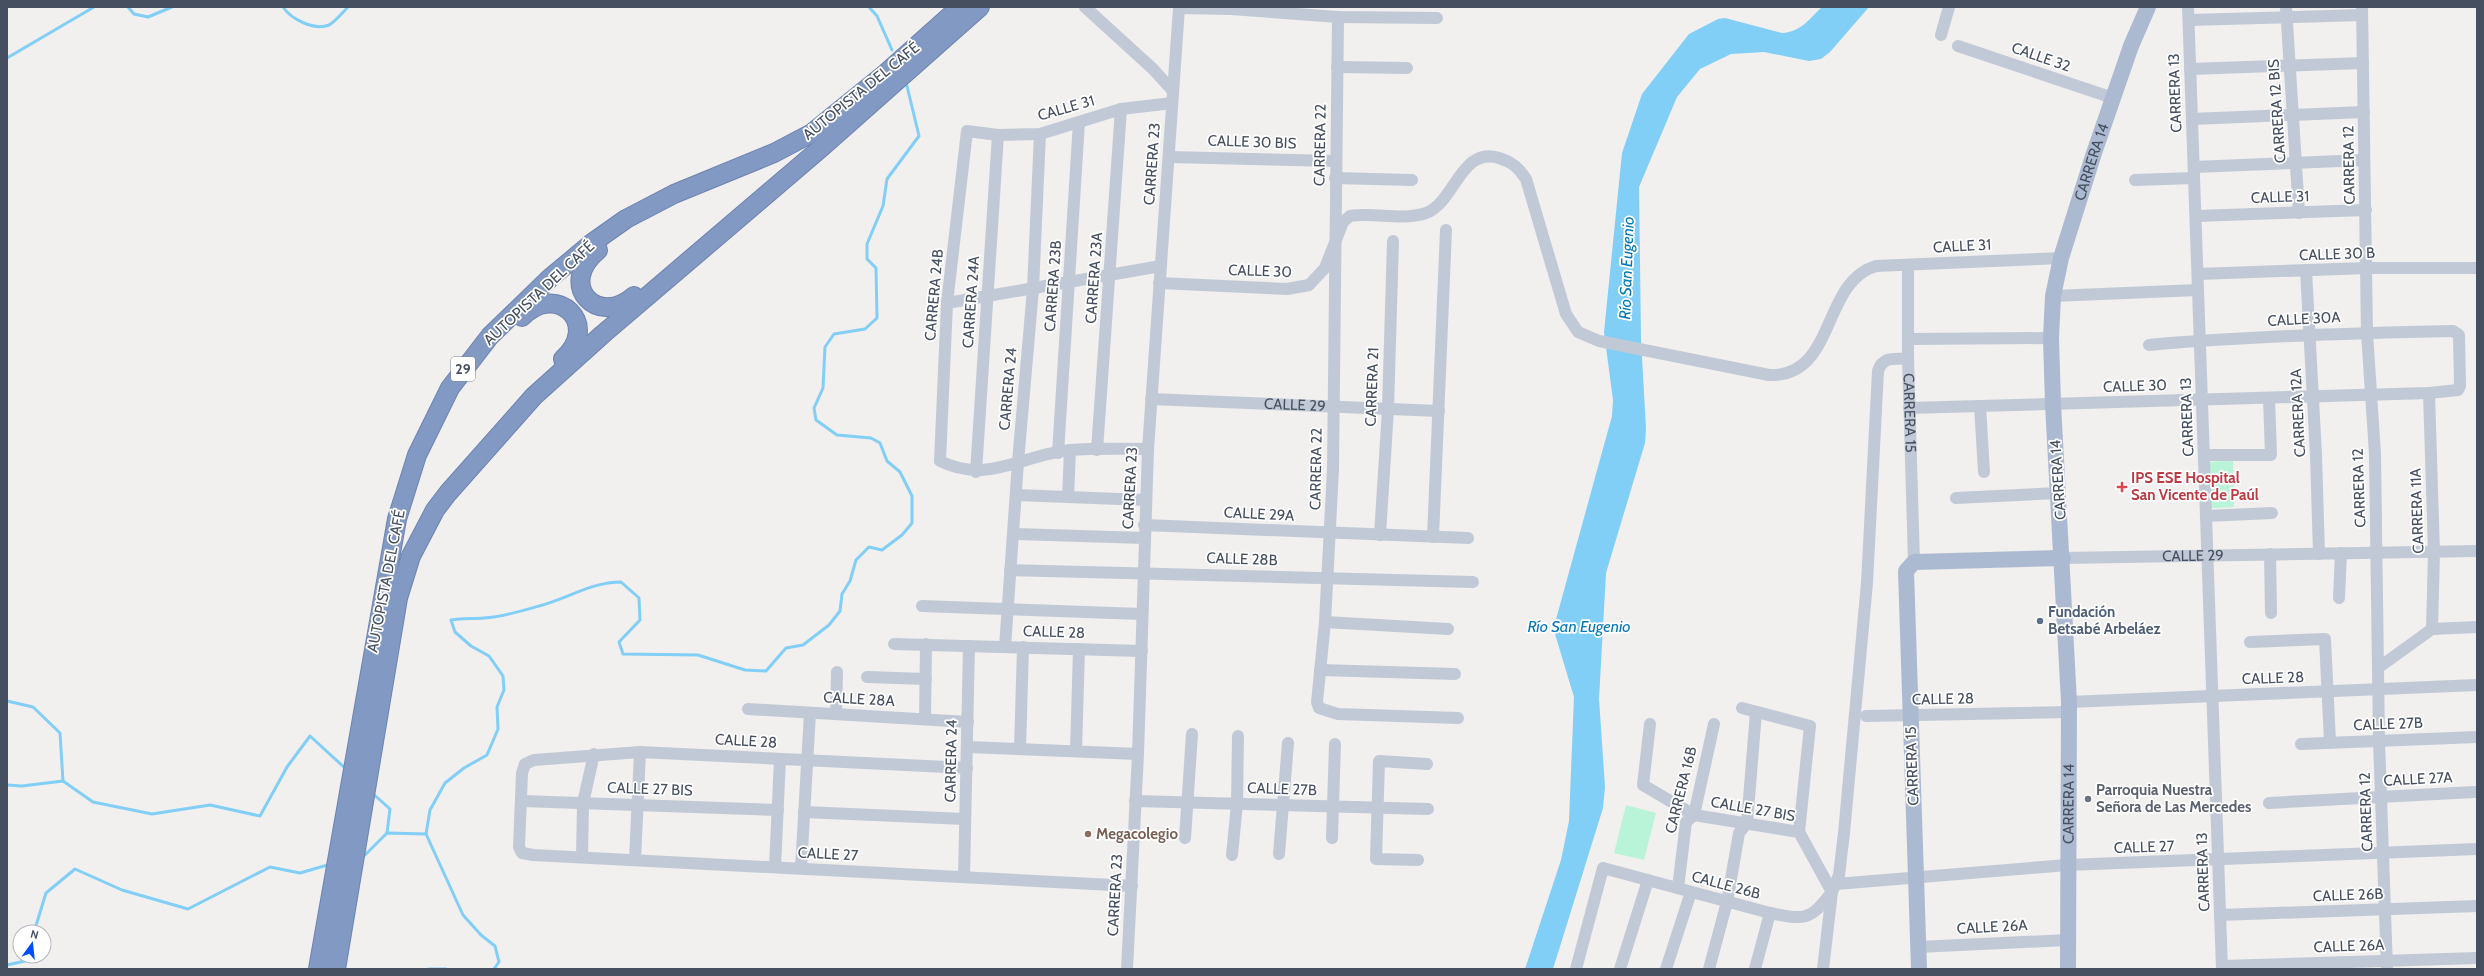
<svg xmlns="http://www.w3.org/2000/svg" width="2484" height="976" viewBox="0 0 2484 976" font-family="Cabin,sans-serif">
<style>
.green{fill:#b9f4d8}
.water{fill:#81cef6}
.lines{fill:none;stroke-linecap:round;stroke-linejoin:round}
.stream{stroke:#81cef6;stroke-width:3}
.highway-casing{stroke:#6d83b0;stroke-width:20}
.minor{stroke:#c1c9d6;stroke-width:12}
.major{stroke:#acbad1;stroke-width:16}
.highway{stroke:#8299c4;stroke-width:18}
.health-dot{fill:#e0444e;stroke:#fff;stroke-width:1.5}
.service-dot{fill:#5c6f8a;stroke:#fff;stroke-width:1.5}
.worship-dot{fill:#6b7280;stroke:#fff;stroke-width:1.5}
.education-dot{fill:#8d6e63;stroke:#fff;stroke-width:1.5}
.labels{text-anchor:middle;stroke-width:3.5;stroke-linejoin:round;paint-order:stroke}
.shield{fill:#fff;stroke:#7d848f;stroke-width:1}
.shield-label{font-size:14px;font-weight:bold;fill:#454f5f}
.street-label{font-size:15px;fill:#454f5f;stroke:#fff}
.health-label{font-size:15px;font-weight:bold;fill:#be3a42;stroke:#fff;text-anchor:start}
.service-label{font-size:15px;font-weight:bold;fill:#4e5e75;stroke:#fff;text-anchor:start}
.worship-label{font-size:15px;font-weight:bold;fill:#5b616d;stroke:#fff;text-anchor:start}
.education-label{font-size:15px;font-weight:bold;fill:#785e54;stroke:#fff;text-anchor:start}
.water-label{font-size:16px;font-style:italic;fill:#0078b7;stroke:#fff}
</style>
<rect width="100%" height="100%" fill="#f2efef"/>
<!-- green -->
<g class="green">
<polygon points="2233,460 2234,507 2211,508 2210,462"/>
<polygon points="1626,805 1656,813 1644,860 1614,853"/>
</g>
<!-- water -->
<path class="water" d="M1822 7H1869L1830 52 1821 59 1809 61 1764 52 1731 54 1700 69 1677 97 1639 187 1641 339 1646 429 1645 443 1606 573 1599 699 1605 787 1603 808 1553 969H1525L1561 860 1569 821 1574 697 1555 634V623L1612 416 1613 400 1604 332 1622 153 1642 94 1689 34 1718 19 1725 18 1782 33C1801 32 1809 19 1822 7Z"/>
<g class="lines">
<!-- stream -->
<g class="stream">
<polyline points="128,7 134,14 148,17 172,7"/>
<path d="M283 7C291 19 314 31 329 25 335 22 343 12 348 7"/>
<polyline points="869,7 877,16 892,50"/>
<polyline points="7,58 94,7"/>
<polyline points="7,701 33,707 60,733 63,781 93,802 152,814 210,805 260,816 287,767 310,736 346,769"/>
<polyline points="7,785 22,786 63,781"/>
<polyline points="371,792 390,809 387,833"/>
<polyline points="361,856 365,855 387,833 426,834"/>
<polyline points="34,932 46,893 75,869 122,890 188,909 270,867 300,873 331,864"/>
<polyline points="7,965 25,961 27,956"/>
<polyline points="429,969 446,969"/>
<path d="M494 969 499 962 495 946 481 935 463 915 426 834 430 810 445 783 464 768 487 755 498 729 497 707 504 690 503 676 489 656 471 646 455 632 451 620C462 618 473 619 484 618 502 617 522 611 539 606 567 599 591 582 621 582L639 598 640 620 619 642 623 654 698 655 745 670 766 671 786 648 803 645 829 625 840 611 842 594 850 581 856 560 869 547 882 550 902 535 912 523V496L900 472 887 461 880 443 871 438 837 435 816 420 814 408 823 388 825 347 834 334 865 329 877 318 876 268 867 259V244L883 206 887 179 919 136 907 86"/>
</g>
<!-- highway casing -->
<g class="highway-casing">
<g id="highway">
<path d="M598 250C556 285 598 328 634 296"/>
<path d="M522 317C556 281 602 324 563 359"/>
<polyline points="318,969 397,519 417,455 450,388 490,336 550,278 592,243 626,219 674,194 774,153 812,133 886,73 960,7"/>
<polyline points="336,969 398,598 411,556 435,510 448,493 534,396 603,334 821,148 980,7"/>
</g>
</g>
<!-- minor -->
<g class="minor">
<polyline points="1085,7 1153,69 1172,90"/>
<polyline points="2188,7 2222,969"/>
<polyline points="2286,7 2299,213"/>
<polyline points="2362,7 2367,333 2375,454 2379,741 2387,969"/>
<polyline points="1338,17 1333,469 1325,622 1317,702 1319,708 1338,714 1458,718"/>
<polyline points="2189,20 2362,15"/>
<polyline points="1941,35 1949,7"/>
<polyline points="1958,46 2113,98"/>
<polyline points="1337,67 1407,68"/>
<polyline points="2190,69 2363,63"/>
<polyline points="2192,119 2364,112"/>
<polyline points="1169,157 1335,161"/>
<polyline points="2194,167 2364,160"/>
<polyline points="1335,178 1412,180"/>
<polyline points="2135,180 2194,178"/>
<polyline points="2196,216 2366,210"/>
<path id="s1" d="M1908 265V359L1914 562"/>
<polyline points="2306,270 2316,455 2319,554"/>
<polyline points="2198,274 2367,268 2477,268"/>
<path d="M1159 283 1287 289 1309 285 1325 268 1343 222 1350 216C1375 212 1403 221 1426 213 1455 202 1461 146 1499 158 1512 162 1519 168 1526 179L1566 314 1578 332 1599 341 1769 375C1836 378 1821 282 1876 266L2061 258"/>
<polyline points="2053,296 2198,290"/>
<polyline points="947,303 1161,266"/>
<polyline points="1908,339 2051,338"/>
<polyline points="2429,393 2434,552 2432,629"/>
<path id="s2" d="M1151 399 1439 411"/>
<polyline points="1980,406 1984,472"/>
<path d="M1909 408 2429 393 2458 390 2460 386 2459 335 2453 331C2351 333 2250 336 2149 345"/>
<path d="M1148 449C1122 449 1096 448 1071 450 1023 454 988 485 940 461L947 303 967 131 998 135 1040 134 1121 109 1172 103"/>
<polyline points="1097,450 1121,109"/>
<polyline points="1058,453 1079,122"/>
<polyline points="2204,455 2271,455 2269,398"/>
<polyline points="976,472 998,135"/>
<polyline points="1016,495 1145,500"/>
<polyline points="1068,497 1070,450"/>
<polyline points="1956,498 2059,493"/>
<polyline points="2206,516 2272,513"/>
<polyline points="1144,525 1468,538"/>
<polyline points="1013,534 1144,538"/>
<polyline points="1380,535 1388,409 1393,241"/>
<polyline points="1433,537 1446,230"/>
<polyline points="2270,554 2271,613"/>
<path id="s3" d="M2063 558 2477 551"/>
<polyline points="1010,570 1473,582"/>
<polyline points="2339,598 2341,553"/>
<polyline points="922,606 1141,614"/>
<polyline points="1325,622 1448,629"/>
<polyline points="2250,642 2325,639 2330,742"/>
<polyline points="894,644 1142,651"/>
<polyline points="1005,647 1018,462 1033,289 1040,134"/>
<polyline points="2378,668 2432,629 2477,627"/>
<polyline points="1320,670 1455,674"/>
<polyline points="867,677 926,679"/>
<polyline points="2069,702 2477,685"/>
<polyline points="1742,708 1810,726 1799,832"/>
<polyline points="748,709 968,722"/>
<polyline points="836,714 837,672"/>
<polyline points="1866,716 2069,712"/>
<polyline points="925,719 926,644"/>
<polyline points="2301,744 2477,737"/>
<polyline points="967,747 1138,754"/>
<polyline points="1020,749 1023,647"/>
<polyline points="1076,751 1079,649"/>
<polyline points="967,768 640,752 534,760 525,764 522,773 519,847 522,853 533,855 1132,886"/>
<polyline points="522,801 778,810"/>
<polyline points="1135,801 1428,809"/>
<polyline points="2269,803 2474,792"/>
<polyline points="804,812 965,819"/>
<polyline points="1185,838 1192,734"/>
<polyline points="1332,838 1335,744"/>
<polyline points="1279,854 1288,743"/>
<polyline points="1232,855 1237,804 1238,736"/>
<polyline points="582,857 583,803 594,754"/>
<polyline points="635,860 640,752"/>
<polyline points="1418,860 1376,859 1379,761 1427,764"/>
<polyline points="775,867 780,759"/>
<polyline points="801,868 810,713"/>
<polyline points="964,877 969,646"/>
<polyline points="1836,884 2067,865 2477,849"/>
<polyline points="1678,888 1686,822 1694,815 1714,724"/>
<polyline points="2220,915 2477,906"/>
<polyline points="1918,947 2067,940"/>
<polyline points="2222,966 2477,958"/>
<polyline points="1127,969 1138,754 1148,449 1179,8 1231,9 1338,17 1437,18"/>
<path d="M1576 969 1603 868 1770 913C1805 920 1810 921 1832 892L1799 832 1694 815 1643 785 1650 724"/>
<polyline points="1620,969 1648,880"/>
<polyline points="1666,969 1691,892"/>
<polyline points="1709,969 1727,902 1739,833 1747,823 1756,712"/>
<polyline points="1755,969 1770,913"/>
<path d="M1823 969 1832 892 1839 875 1844 833 1867 583 1878 371C1883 356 1894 359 1908 359"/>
</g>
<!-- major -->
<g class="major">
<polyline points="1919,969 1906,571 1914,562 2063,558"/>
<path id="s4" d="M2068 969 2069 702 2053 404 2051 338 2053 296 2061 258 2094 153 2131 46 2148 7"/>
</g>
<!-- highway -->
<use href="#highway" class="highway"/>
</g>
<!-- markers -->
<path class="health-dot" d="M2120 481h4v4h4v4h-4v4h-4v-4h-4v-4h4z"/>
<circle class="service-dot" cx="2040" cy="621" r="4"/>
<circle class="worship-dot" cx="2088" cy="799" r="4"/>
<circle class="education-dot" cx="1088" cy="834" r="4"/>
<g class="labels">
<!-- shield labels -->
<rect class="shield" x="451" y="357" width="24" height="24" rx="3"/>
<g class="shield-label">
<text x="463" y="374">29</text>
</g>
<!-- street labels -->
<g class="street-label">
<text transform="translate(2041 57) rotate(19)" y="5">CALLE 32</text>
<text transform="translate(861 91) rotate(-39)" y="5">AUTOPISTA DEL CAFÉ</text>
<text transform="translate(2175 93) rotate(-92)" y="5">CARRERA 13</text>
<text transform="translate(1066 108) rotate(-16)" y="5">CALLE 31</text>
<text transform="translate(2277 111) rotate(-94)" y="5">CARRERA 12 BIS</text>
<text transform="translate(1252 142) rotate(2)" y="5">CALLE 30 BIS</text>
<text transform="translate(1320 145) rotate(-89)" y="5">CARRERA 22</text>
<text dy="5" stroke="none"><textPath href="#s4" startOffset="813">CARRERA 14</textPath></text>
<text transform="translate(1152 164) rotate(-86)" y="5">CARRERA 23</text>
<text transform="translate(2349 165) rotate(-91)" y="5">CARRERA 12</text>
<text transform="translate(2280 197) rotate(-2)" y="5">CALLE 31</text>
<text transform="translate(1962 246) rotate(-3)" y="5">CALLE 31</text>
<text transform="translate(2337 254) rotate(-2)" y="5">CALLE 30 B</text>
<text transform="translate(1260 271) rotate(2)" y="5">CALLE 30</text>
<text transform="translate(1094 278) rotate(-86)" y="5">CARRERA 23A</text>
<text transform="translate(1053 286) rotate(-86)" y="5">CARRERA 23B</text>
<text transform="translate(539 293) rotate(-43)" y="5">AUTOPISTA DEL CAFÉ</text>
<text transform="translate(934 295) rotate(-85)" y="5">CARRERA 24B</text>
<text transform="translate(971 302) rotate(-86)" y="5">CARRERA 24A</text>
<text transform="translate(2304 319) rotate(-3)" y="5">CALLE 30A</text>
<text transform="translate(2135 386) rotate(-2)" y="5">CALLE 30</text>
<text transform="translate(1372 387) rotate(-88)" y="5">CARRERA 21</text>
<text transform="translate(1008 389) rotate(-85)" y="5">CARRERA 24</text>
<text dy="5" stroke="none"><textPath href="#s2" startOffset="144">CALLE 29</textPath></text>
<text dy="5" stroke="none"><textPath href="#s1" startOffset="148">CARRERA 15</textPath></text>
<text transform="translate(2298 413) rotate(-93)" y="5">CARRERA 12A</text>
<text transform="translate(2187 417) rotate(-92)" y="5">CARRERA 13</text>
<text transform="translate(1316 469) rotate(-89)" y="5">CARRERA 22</text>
<text transform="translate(2058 480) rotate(-94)" y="5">CARRERA 14</text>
<text transform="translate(1130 488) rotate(-87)" y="5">CARRERA 23</text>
<text transform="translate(2359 488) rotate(-92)" y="5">CARRERA 12</text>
<text transform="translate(2417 511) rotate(-92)" y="5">CARRERA 11A</text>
<text transform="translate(1259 514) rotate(3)" y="5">CALLE 29A</text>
<text dy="5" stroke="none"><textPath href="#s3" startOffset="130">CALLE 29</textPath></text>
<text transform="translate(1242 559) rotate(2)" y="5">CALLE 28B</text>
<text transform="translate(386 581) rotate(-79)" y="5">AUTOPISTA DEL CAFÉ</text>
<text transform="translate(1054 632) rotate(2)" y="5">CALLE 28</text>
<text transform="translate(2273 678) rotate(-2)" y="5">CALLE 28</text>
<text transform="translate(859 699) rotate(3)" y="5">CALLE 28A</text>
<text transform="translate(1943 699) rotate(-1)" y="5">CALLE 28</text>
<text transform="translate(2388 724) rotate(-2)" y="5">CALLE 27B</text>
<text transform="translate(746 741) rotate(3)" y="5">CALLE 28</text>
<text transform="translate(951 761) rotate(-89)" y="5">CARRERA 24</text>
<text transform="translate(1912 766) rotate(-92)" y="5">CARRERA 15</text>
<text transform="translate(2418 779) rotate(-3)" y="5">CALLE 27A</text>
<text transform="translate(650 789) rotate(2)" y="5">CALLE 27 BIS</text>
<text transform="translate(1282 789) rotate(2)" y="5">CALLE 27B</text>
<text transform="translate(1681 790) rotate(-76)" y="5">CARRERA 16B</text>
<text dy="5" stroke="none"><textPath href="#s4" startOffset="165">CARRERA 14</textPath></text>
<text transform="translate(1753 809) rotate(10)" y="5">CALLE 27 BIS</text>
<text transform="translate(2366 812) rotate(-92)" y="5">CARRERA 12</text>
<text transform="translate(2144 847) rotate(-2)" y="5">CALLE 27</text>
<text transform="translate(828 854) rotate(3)" y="5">CALLE 27</text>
<text transform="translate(2203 872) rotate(-92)" y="5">CARRERA 13</text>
<text transform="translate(1726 885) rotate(15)" y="5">CALLE 26B</text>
<text transform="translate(1115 895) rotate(-87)" y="5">CARRERA 23</text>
<text transform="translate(2348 895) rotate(-2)" y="5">CALLE 26B</text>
<text transform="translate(1992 927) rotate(-3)" y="5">CALLE 26A</text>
<text transform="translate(2349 946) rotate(-2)" y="5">CALLE 26A</text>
</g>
<!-- health labels -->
<g class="health-label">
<text x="2131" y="483">IPS ESE Hospital<tspan x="2131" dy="17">San Vicente de Paúl</tspan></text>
</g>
<!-- service labels -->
<g class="service-label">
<text x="2048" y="617">Fundación<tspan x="2048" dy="17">Betsabé Arbeláez</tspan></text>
</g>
<!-- worship labels -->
<g class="worship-label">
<text x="2096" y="795">Parroquia Nuestra<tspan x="2096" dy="17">Señora de Las Mercedes</tspan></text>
</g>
<!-- education labels -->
<g class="education-label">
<text x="1096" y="839">Megacolegio</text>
</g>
<!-- water labels -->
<g class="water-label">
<text transform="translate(1626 268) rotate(-88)" y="6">Río San Eugenio</text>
<text x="1579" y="632">Río San Eugenio</text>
</g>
</g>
<!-- border -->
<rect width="2484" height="976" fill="none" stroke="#454f5f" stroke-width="16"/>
<!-- north arrow -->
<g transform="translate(32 944) rotate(15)"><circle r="19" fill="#ffffff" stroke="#b5b9bf"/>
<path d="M0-3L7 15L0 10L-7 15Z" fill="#054df7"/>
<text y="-6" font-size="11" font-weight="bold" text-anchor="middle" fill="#454f5f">N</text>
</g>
</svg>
